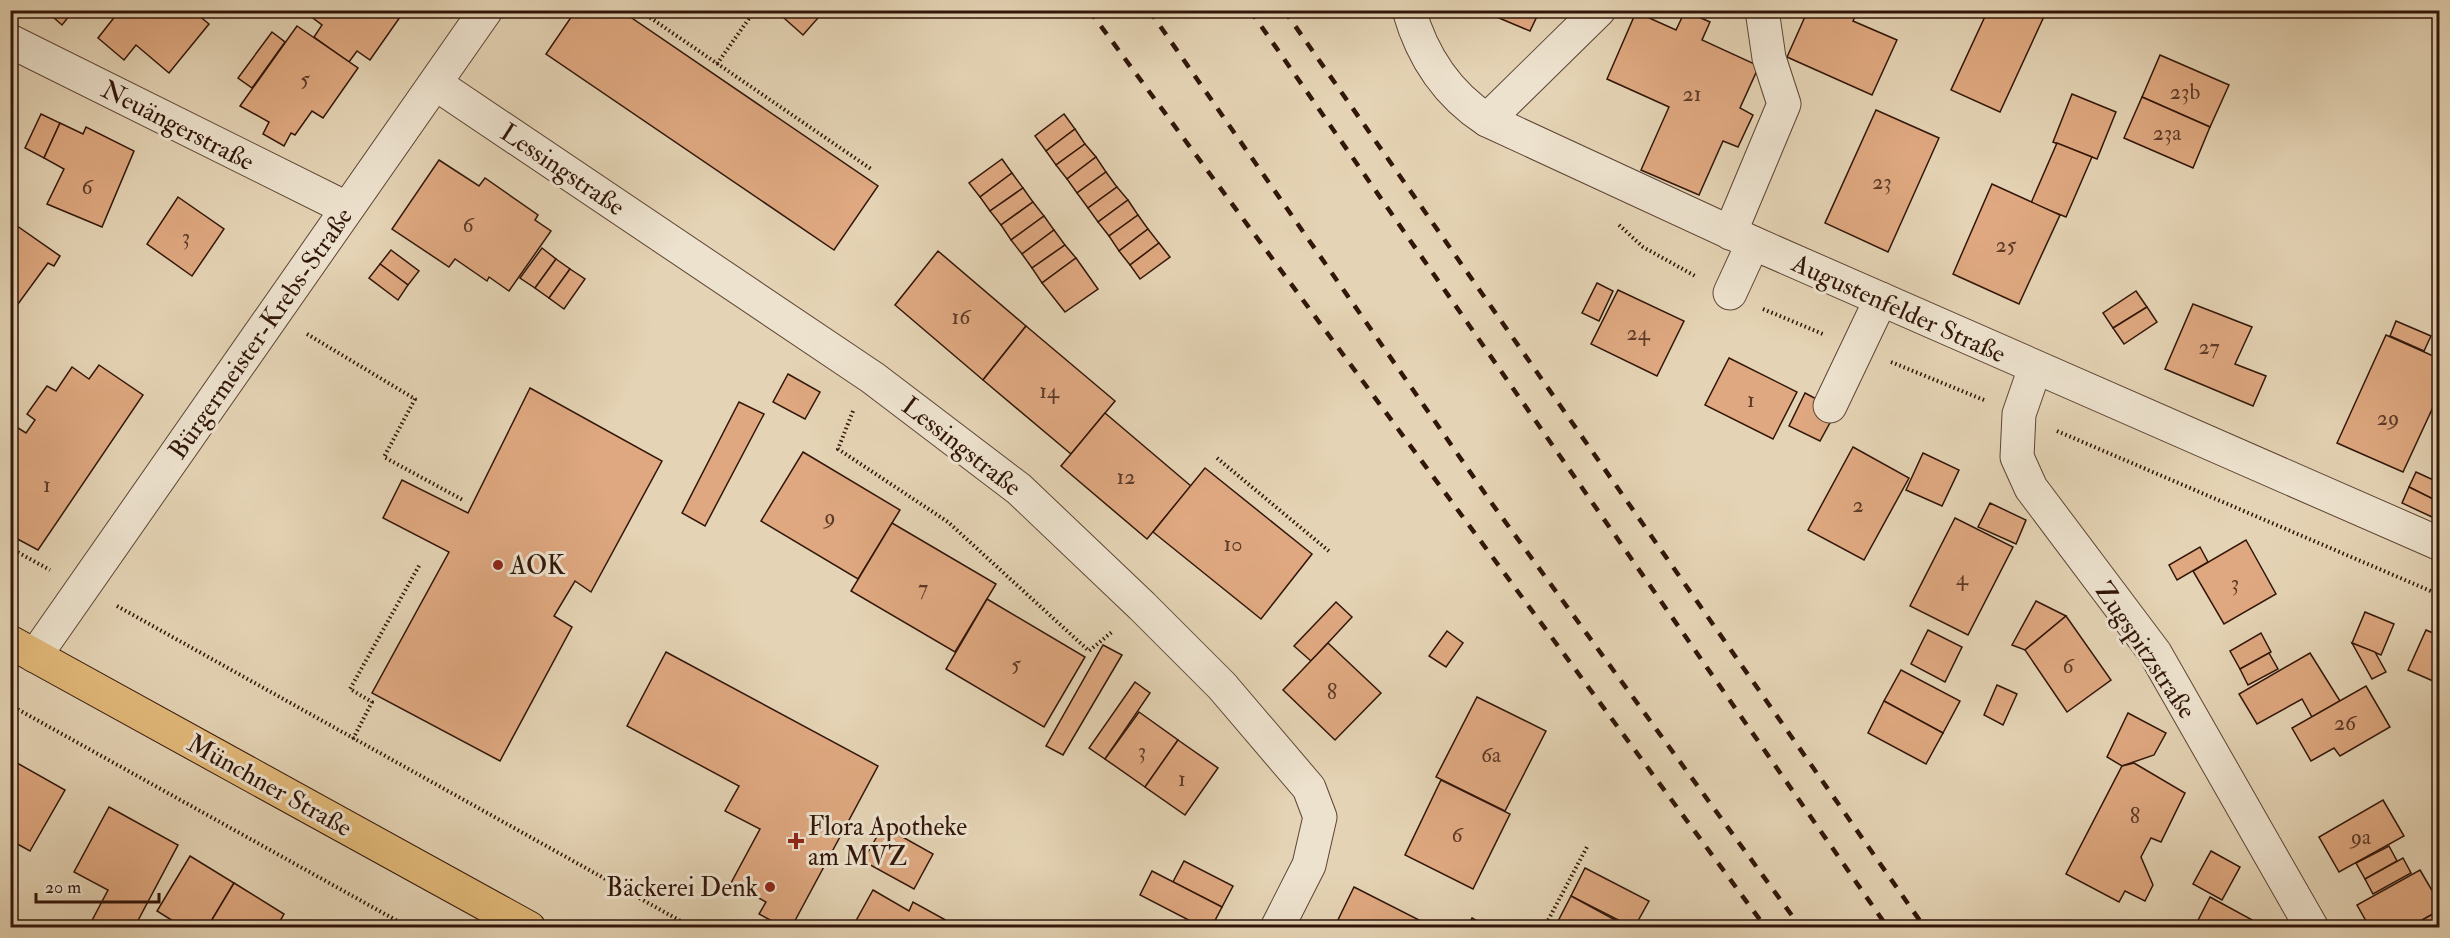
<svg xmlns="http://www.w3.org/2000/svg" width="2450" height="938" viewBox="0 0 2450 938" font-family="'IM FELL Double Pica',serif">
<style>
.building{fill:#dfa880;stroke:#321609;stroke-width:1.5}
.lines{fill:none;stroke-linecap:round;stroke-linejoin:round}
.minor-casing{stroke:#5e4534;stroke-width:35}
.major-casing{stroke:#321609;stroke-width:35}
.path{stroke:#321609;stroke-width:4;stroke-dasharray:1.5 3;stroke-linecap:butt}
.minor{stroke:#ede2ce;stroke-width:33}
.major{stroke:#e2ba7a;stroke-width:33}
.rail{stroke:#321609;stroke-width:4.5;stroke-dasharray:10 10;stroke-linecap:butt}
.poi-dot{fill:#8f2418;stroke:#ede2ce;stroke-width:2}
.labels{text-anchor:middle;stroke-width:6;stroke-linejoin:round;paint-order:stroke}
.number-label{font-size:22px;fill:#5d3a27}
.street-label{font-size:26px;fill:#321609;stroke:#ede2ce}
.poi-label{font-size:26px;fill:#321609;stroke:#ede2ce;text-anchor:start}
</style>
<rect width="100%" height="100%" fill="#e4d3b4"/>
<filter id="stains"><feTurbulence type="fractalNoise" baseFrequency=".00333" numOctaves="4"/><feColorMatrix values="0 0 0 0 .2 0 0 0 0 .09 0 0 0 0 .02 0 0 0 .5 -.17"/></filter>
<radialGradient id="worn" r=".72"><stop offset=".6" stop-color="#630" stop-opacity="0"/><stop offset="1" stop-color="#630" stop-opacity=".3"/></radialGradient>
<!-- building -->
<g class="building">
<polygon points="45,10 74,10 62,25"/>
<polygon points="120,10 192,10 209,24 169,73 136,45 124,60 98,38"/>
<polygon points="312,10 405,10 370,60 357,51 349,62 314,37 322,25 309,15"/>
<polygon points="576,10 620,10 878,186 834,250 546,54"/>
<polygon points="775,10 825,10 803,35"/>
<polygon points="1494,10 1540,10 1530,31 1492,15"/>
<polygon points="1808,10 1858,10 1853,21 1897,40 1872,95 1787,57"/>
<polygon points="1988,10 2047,10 2000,112 1951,90"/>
<polygon points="1685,11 1710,22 1702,40 1759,66 1740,108 1753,115 1738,147 1723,141 1699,195 1641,170 1669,107 1607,79 1636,12 1676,30"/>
<polygon points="297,26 358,68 323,118 312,111 295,135 291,133 284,146 263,134 269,122 240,106"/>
<polygon points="272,32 285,42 252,88 238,78"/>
<polygon points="2160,55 2229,85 2210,127 2142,97"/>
<polygon points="2072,94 2116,112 2097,159 2053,142"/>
<polygon points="2142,97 2210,127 2193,168 2124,138"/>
<polygon points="1876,110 1939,138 1888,252 1825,223"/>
<polygon points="41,114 60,123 44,158 25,148"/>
<polygon points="1064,114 1075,129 1046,151 1035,136"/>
<polygon points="60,123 83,134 86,127 134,151 102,227 47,204 64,169 44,158"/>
<polygon points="1075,129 1085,144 1056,165 1046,151"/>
<polygon points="2057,143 2092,157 2066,217 2031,203"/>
<polygon points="1085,144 1096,157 1067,179 1056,165"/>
<polygon points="1096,157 1106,172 1077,193 1067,179"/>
<polygon points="1002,159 1012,173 980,197 969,183"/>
<polygon points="439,160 479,186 485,178 538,215 535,220 551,231 509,291 489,277 487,281 455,259 449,267 392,229"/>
<polygon points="1106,172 1117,187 1088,208 1077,193"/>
<polygon points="1012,173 1023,188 990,211 980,197"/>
<polygon points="1992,184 2060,215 2019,304 1953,274"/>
<polygon points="1117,187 1128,200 1098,222 1088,208"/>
<polygon points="1023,188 1033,202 1001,225 990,211"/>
<polygon points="178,197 224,229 192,276 147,244"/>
<polygon points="1128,200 1138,215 1109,236 1098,222"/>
<polygon points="1033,202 1044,216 1011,240 1001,225"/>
<polygon points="1138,215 1148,229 1119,251 1109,236"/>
<polygon points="1044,216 1054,230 1022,254 1011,240"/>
<polygon points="10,221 60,256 54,266 48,263 18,304 10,299"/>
<polygon points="1148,229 1159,243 1130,265 1119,251"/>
<polygon points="1054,230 1065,245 1032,268 1022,254"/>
<polygon points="1159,243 1170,257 1140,279 1130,265"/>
<polygon points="1065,245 1076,258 1042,283 1032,268"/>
<polygon points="542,248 556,259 535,288 520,278"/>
<polygon points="391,250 419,271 408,285 380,264"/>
<polygon points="938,251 1026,326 983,380 895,305"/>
<polygon points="1076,258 1098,289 1065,312 1042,283"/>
<polygon points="556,259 570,269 549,298 535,288"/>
<polygon points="380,264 408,285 398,300 369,278"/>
<polygon points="570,269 585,279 564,309 549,298"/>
<polygon points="1597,283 1613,291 1599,321 1582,313"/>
<polygon points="1618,290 1684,321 1657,376 1591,344"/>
<polygon points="2136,291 2147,307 2113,328 2103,313"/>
<polygon points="2193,304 2252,327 2235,364 2266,376 2253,406 2165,369"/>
<polygon points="2147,307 2157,322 2124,344 2113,328"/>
<polygon points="2396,321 2431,336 2424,351 2390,336"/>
<polygon points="1026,326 1115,401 1071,454 983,380"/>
<polygon points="2386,335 2440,359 2440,392 2403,472 2337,443"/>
<polygon points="1729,358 1797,392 1773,439 1705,405"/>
<polygon points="99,365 143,395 38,550 10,535 10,432 15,426 26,433 35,420 27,414 47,386 56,391 72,367 89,379"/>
<polygon points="788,374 820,392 805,419 773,402"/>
<polygon points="530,388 662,461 591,592 575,581 554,616 572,627 500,761 372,693 449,552 383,518 402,480 468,513"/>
<polygon points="1805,393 1837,410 1820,441 1789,426"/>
<polygon points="739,402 764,414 705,526 682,513"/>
<polygon points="1105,413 1191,486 1147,539 1061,466"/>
<polygon points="1853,447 1909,478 1864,560 1808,530"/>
<polygon points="803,452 900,510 858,579 761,521"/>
<polygon points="1923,453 1959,470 1942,506 1906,490"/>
<polygon points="1205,468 1312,554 1261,619 1153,532"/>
<polygon points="2416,472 2440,483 2439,502 2409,487"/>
<polygon points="2409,487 2439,502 2432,517 2402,503"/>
<polygon points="1990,503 2026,520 2016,544 1978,527"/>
<polygon points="1955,518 2013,547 1968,635 1910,606"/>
<polygon points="892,523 996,584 955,652 851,591"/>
<polygon points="2246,540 2276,594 2224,624 2193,571"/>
<polygon points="2200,547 2208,562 2177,580 2169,565"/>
<polygon points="987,599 1085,657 1044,727 946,669"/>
<polygon points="2036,601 2066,616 2025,650 2012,645"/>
<polygon points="1336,602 1352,617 1311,661 1294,646"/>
<polygon points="2365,612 2394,624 2381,655 2352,643"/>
<polygon points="2066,616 2111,680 2067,712 2025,650"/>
<polygon points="1928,630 1962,647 1945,682 1911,664"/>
<polygon points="2426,630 2440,636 2440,684 2408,670"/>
<polygon points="1447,631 1463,643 1446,667 1429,656"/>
<polygon points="2261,633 2271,652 2240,669 2230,651"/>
<polygon points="1328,643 1381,693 1335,740 1283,690"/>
<polygon points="2352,643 2375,652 2386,672 2372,679"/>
<polygon points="1103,645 1122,655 1063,755 1046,746"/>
<polygon points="666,652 878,766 791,928 785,928 759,914 766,902 731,883 760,829 725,811 739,786 627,726"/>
<polygon points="2269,653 2278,669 2248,685 2240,669"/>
<polygon points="2310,653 2340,701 2312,717 2302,699 2257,724 2239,694"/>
<polygon points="1901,670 1960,701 1943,733 1884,701"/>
<polygon points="1135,682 1150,693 1105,759 1089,748"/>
<polygon points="1997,685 2017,694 2003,725 1984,715"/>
<polygon points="2366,686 2390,727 2340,756 2334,748 2311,761 2292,728"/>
<polygon points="1477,697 1546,731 1505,811 1436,777"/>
<polygon points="1884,701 1943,733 1926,764 1868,733"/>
<polygon points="1139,712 1178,740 1145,787 1105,759"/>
<polygon points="2128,713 2166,733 2154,755 2122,766 2107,757"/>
<polygon points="1178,740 1218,768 1185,815 1145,787"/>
<polygon points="10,759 65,790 30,851 10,840"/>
<polygon points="2134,763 2185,793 2161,842 2151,838 2141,857 2153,885 2145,901 2125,891 2119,902 2066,874 2122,766"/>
<polygon points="1441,780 1510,814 1473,889 1405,855"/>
<polygon points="2383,800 2404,836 2339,872 2319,837"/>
<polygon points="109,807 178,845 134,928 88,928 108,890 74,872"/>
<polygon points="883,826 933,854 914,889 863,861"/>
<polygon points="2389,846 2397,861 2365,879 2356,863"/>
<polygon points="2211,851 2240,867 2222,900 2193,884"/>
<polygon points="190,856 234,883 207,928 184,928 157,911"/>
<polygon points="2403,858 2411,873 2373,894 2365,879"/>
<polygon points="1184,861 1233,886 1222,907 1173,882"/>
<polygon points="1585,868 1649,901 1634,928 1571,896"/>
<polygon points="2420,870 2440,904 2440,910 2408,928 2370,928 2357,905"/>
<polygon points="1152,871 1222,907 1211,928 1204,928 1140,895"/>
<polygon points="234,883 284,914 276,928 207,928"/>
<polygon points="1354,887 1427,924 1425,928 1334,928"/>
<polygon points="873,890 909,911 913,902 960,928 852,928"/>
<polygon points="1571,896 1630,928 1556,925"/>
<polygon points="2210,897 2256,922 2253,928 2194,928"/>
<polygon points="2440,910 2440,928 2408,928"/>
<polygon points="1472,918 1489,928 1467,928"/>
</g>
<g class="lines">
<!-- minor casing -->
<g class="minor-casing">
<g id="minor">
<path d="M1409 10C1422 56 1447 94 1487 120L1753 243 2440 544"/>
<polyline points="10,41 346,208"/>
<polyline points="436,84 873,378 1019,489 1142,606 1222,686 1309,788 1320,817 1309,865 1277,928"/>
<polyline points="1487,120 1599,10"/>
<polyline points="1730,233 1784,104 1769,58 1762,10"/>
<polyline points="1730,293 1753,243"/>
<polyline points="2035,368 2019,414 2017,457 2031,488 2155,653 2312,928"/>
<polyline points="1830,406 1881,299"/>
<polyline points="35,656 486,10"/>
</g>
</g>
<!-- major casing -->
<g class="major-casing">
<polyline id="major" points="10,642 529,928"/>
</g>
<!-- path -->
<g class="path">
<polyline points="639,10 871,169"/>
<polyline points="717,64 755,10"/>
<polyline points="1619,225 1643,247 1697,277"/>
<polyline points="1763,309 1823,334"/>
<polyline points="307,334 415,399 384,457 463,500"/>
<polyline points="1891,362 1984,400"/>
<polyline points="853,411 838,449 948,522 1089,651 1113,631"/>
<polyline points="2057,431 2440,595"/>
<polyline points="1217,458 1330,552"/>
<polyline points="10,548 50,570"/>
<polyline points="117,606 693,928"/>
<polyline points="10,705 410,928"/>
<polyline points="353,739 372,702 350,689 420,564"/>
<polyline points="1544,928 1588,845"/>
</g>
<!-- minor -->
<use href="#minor" class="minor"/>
<!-- major -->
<use href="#major" class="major"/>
<!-- rail -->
<g class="rail">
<polyline points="1089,10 1766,928"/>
<polyline points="1149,10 1493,505 1801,928"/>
<polyline points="1250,10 1888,928"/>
<polyline points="1284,10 1925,928"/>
</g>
</g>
<!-- markers -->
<g class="poi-dot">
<circle cx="498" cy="565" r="6"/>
<path d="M793 832h6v6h6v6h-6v6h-6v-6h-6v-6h6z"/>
<circle cx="770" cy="887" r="6"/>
</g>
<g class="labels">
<!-- number labels -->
<g class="number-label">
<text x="305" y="86">5</text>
<text x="2185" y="99">23b</text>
<text x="1692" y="101">21</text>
<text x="2167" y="140">23a</text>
<text x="1882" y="189">23</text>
<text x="87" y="194">6</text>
<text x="468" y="232">6</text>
<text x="186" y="244">3</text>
<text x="2006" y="252">25</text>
<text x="961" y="324">16</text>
<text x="1638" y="340">24</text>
<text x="2209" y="354">27</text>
<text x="1049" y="398">14</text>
<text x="1751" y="407">1</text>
<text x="2388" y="425">29</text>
<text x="1126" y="484">12</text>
<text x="47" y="492">1</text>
<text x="1858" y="512">2</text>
<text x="830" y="524">9</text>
<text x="1233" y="551">10</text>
<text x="1962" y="585">4</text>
<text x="2235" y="590">3</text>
<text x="923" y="595">7</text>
<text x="1016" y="671">5</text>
<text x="2068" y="673">6</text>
<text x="1332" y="699">8</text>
<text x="2345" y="730">26</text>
<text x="1142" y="758">3</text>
<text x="1491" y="762">6a</text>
<text x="1182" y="786">1</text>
<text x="2135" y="823">8</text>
<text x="1457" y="842">6</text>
<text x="2361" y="844">9a</text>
</g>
<!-- street labels -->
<g class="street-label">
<text transform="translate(178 125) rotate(27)" y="9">Neuängerstraße</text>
<text transform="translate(563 169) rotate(34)" y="9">Lessingstraße</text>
<text transform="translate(1899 308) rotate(24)" y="9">Augustenfelder Straße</text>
<text transform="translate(260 333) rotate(-55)" y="9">Bürgermeister-Krebs-Straße</text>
<text transform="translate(962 446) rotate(38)" y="9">Lessingstraße</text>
<text transform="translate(2146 650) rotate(56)" y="9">Zugspitzstraße</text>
<text transform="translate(270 785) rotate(29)" y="9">Münchner Straße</text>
</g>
<!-- poi labels -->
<g class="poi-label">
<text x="510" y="574">AOK</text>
<text x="808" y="835">Flora Apotheke<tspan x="808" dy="30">am MVZ</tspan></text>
<text x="758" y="896" text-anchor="end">Bäckerei Denk</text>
</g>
</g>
<!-- margin -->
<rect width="2450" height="938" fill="none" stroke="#e4d3b4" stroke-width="36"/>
<rect x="12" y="12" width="2426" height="914" fill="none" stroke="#321609" stroke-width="3"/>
<rect x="18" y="18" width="2414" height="902" fill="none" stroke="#321609" stroke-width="1.5"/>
<!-- scale -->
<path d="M36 893v9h123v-9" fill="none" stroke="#321609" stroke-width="3"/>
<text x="45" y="893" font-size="18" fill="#321609" stroke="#ede2ce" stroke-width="4.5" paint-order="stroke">20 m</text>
<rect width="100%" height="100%" filter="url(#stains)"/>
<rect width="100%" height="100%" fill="url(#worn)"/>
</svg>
